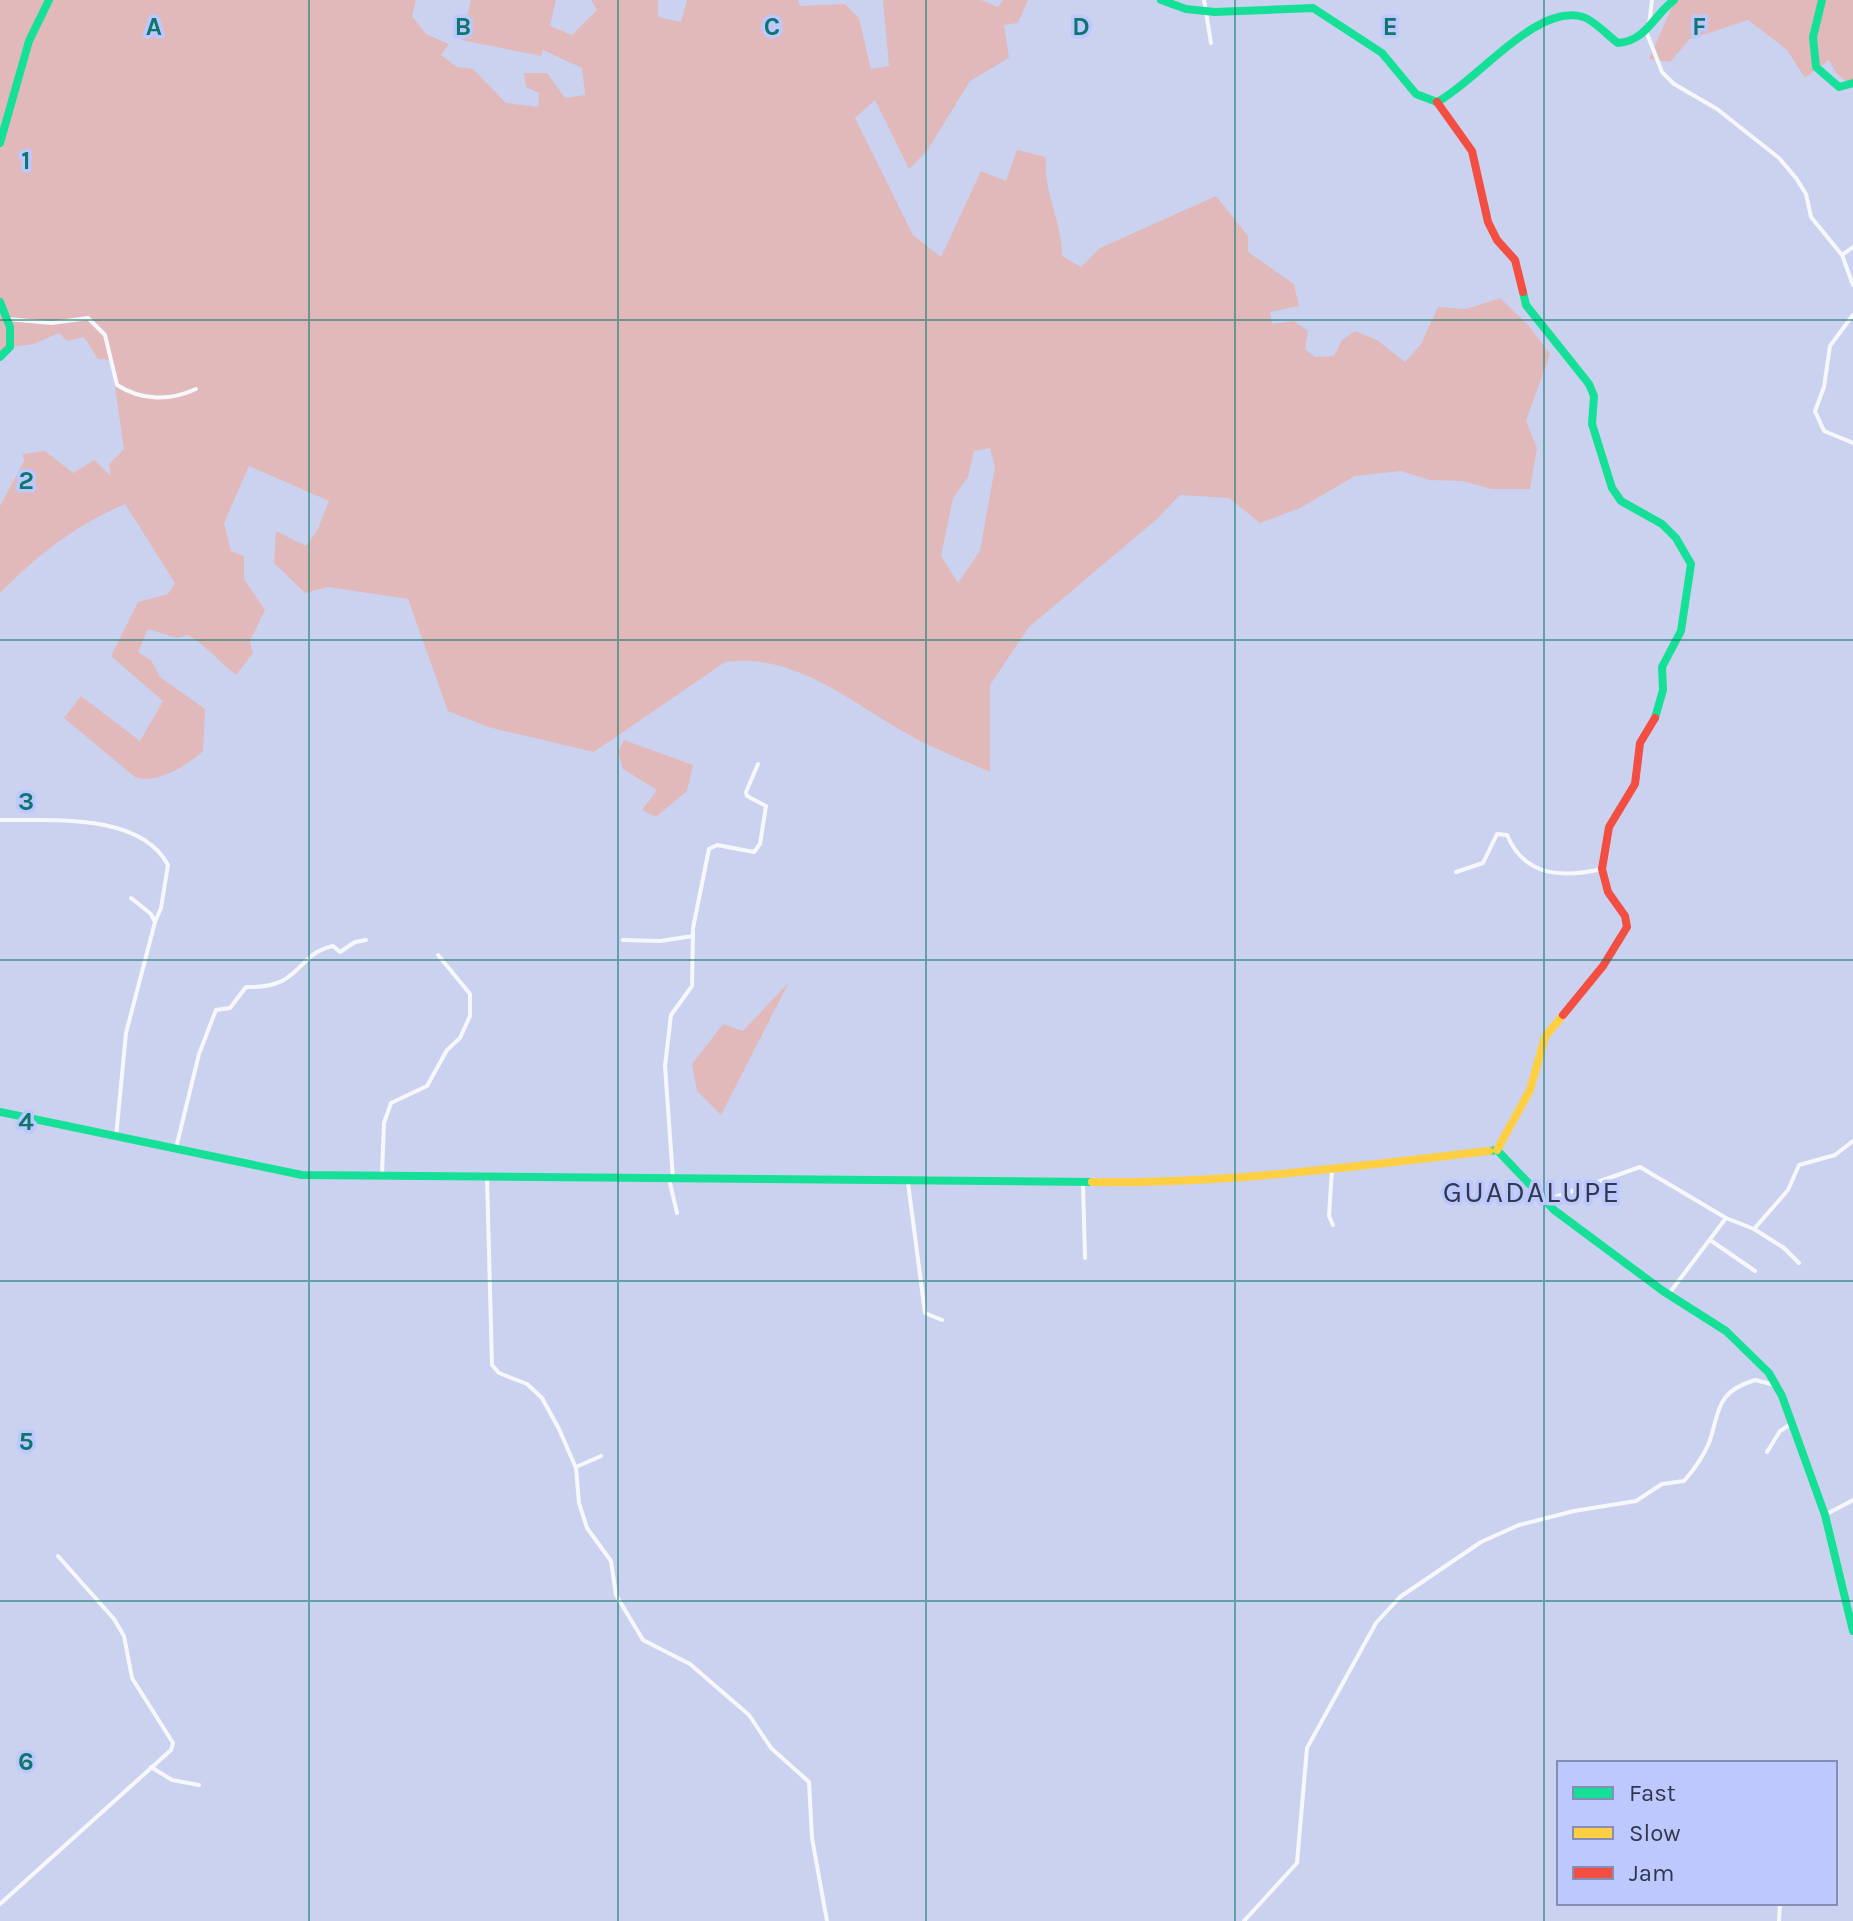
<svg xmlns="http://www.w3.org/2000/svg" width="1853" height="1921" viewBox="0 0 1853 1921" font-family="Karla,sans-serif">
<style>
.green{fill:#e2b9bb;fill-rule:evenodd}
.lines{fill:none;stroke-linecap:round;stroke-linejoin:round}
.street{stroke:#f7f8fd;stroke-width:4}
.fast{stroke:#16e098;stroke-width:8}
.slow{stroke:#ffcf43;stroke-width:8}
.jam{stroke:#f24e42;stroke-width:8}
.grid{fill:none;stroke:#0f766e;stroke-width:2;stroke-opacity:0.55}
.labels{text-anchor:middle;stroke-width:7;stroke-linejoin:round;paint-order:stroke}
.quarter-label{font-size:30px;letter-spacing:2px;fill:#32374c;stroke:#bcc8fe}
.grid-label{font-size:26px;text-anchor:middle;font-weight:bold;fill:#0f766e;stroke:#bcc8fe;stroke-width:7;stroke-linejoin:round;paint-order:stroke}
</style>
<rect width="100%" height="100%" fill="#cbd2ef"/>
<!-- green -->
<g class="green">
<path d="M0 0H416L412 16 426 34 449 44 441 55 457 67 473 69 506 103 538 107 539 93 526 87 524 73H547L565 98 585 95 582 68 543 50 541 56 461 40 471 0H556L550 26 572 35 597 10 591 0H658V17L681 22 687 0H798L800 6 845 4 859 18 871 69 889 66 883 0H981L998 7 1003 0H1028L1018 23 1004 25 1009 58 970 81 927 151 909 169 875 100 855 118 913 235 941 257 981 171 1006 181 1017 150 1046 157C1043 191 1062 221 1062 256L1081 267 1100 248 1216 196 1248 236V252L1294 284 1299 306 1270 312 1272 324 1294 321 1308 331 1305 349 1315 357 1334 356 1342 340 1355 331 1377 340 1405 362 1421 344 1438 307 1466 309 1500 298 1529 326 1550 354 1526 421 1537 448 1530 489H1491L1463 481 1430 480 1401 471 1355 476 1300 508 1260 523 1229 498 1180 495 1157 519 1029 627 990 685V772C964 760 936 750 911 736 853 704 796 652 725 662L594 752 488 727 448 711 408 599 328 587 305 593 274 563 276 531 306 546 317 531 329 501 249 466 224 523 231 551 244 556V579L265 610 250 641 253 653 236 675C217 660 209 648 188 635L177 638 148 629 138 652 151 660 160 677 205 709 203 751C188 765 156 785 135 777L64 718 81 696 140 741 163 701 111 656 138 602 168 594 175 583 125 504C73 527 40 553 0 593V506L24 461 23 454 45 451 73 473 94 460 111 476 109 464 124 449 111 360 98 359 84 337 67 341 59 333 34 344 11 347 0 360ZM990 448 995 467 980 551 958 583 941 556 953 498 968 477 974 451Z"/>
<polygon points="1675,0 1853,0 1853,87 1836,73 1829,60 1805,78 1787,50 1748,20 1690,39 1670,62 1649,59"/>
<polygon points="624,740 693,765 687,791 656,817 642,810 657,790 623,769 618,752"/>
<polygon points="789,982 721,1115 697,1091 692,1064 723,1024 743,1031"/>
</g>
<g class="lines">
<!-- street -->
<g class="street">
<polyline points="1204,0 1211,43"/>
<polyline points="1649,25 1652,0"/>
<polyline points="1646,31 1662,72 1674,84 1717,109 1779,158 1796,178 1806,194 1811,217 1842,255 1853,285"/>
<polyline points="1842,255 1853,247"/>
<polyline points="1853,315 1830,346 1824,387 1815,411 1824,431 1853,443"/>
<path d="M7 319 52 323 88 318 105 335 117 385C142 401 170 401 196 389"/>
<path d="M0 820C50 821 140 812 168 865L161 908 155 922"/>
<path d="M1456 872 1483 863 1497 834 1507 835C1525 877 1562 878 1602 869"/>
<polyline points="623,940 660,941 693,936"/>
<polyline points="116,1137 126,1033 155,922 151,914 131,898"/>
<path d="M176 1148 199 1054 216 1010 230 1008 246 987C303 989 295 954 333 946L340 952 355 942 366 940"/>
<polyline points="1332,1169 1329,1216 1333,1225"/>
<polyline points="382,1175 384,1123 391,1103 427,1086 447,1050 460,1038 470,1016 470,994 438,955"/>
<polyline points="487,1177 492,1365 499,1373 527,1384 542,1398 559,1429 576,1468 579,1503 587,1528 611,1561 616,1595 643,1640 690,1664 749,1715 771,1748 809,1782 812,1838 827,1921"/>
<polyline points="669,1179 677,1213"/>
<polyline points="673,1179 665,1066 671,1015 692,986 693,928 709,849 717,845 754,852 760,844 766,806 747,796 746,792 758,764"/>
<polyline points="908,1183 925,1313 942,1320"/>
<polyline points="1083,1183 1085,1258"/>
<polyline points="1547,1200 1640,1167 1726,1218 1754,1229 1788,1190 1799,1165 1835,1155 1853,1141"/>
<polyline points="1754,1229 1784,1248 1799,1263"/>
<polyline points="1710,1240 1755,1271"/>
<polyline points="1668,1295 1726,1218"/>
<polyline points="1767,1452 1780,1431 1791,1424"/>
<polyline points="576,1467 601,1456"/>
<polyline points="1825,1515 1853,1500"/>
<polyline points="151,1767 172,1780 199,1785"/>
<polyline points="0,1904 171,1750 173,1743 132,1678 124,1636 114,1619 58,1556"/>
<path d="M1244 1921 1297 1863 1307 1748 1376 1623 1400 1597 1481 1542 1519 1525 1574 1511 1636 1501 1662 1484 1684 1481C1694 1470 1707 1451 1711 1437 1720 1406 1719 1391 1755 1380L1775 1385"/>
<polyline points="1779,1921 1780,1903"/>
</g>
<!-- fast -->
<g class="fast">
<path d="M1161 0 1186 9 1215 12 1313 8 1382 53 1416 94 1437 102C1477 81 1536 3 1583 17 1594 20 1608 36 1618 43 1646 41 1654 15 1674 0"/>
<polyline points="1822,0 1813,37 1816,67 1839,87 1853,83"/>
<polyline points="0,143 29,41 49,0"/>
<polyline points="1523,292 1526,305 1589,384 1594,396 1592,424 1612,488 1621,501 1662,524 1676,538 1691,564 1681,631 1662,667 1663,690 1655,718"/>
<polyline points="0,302 10,327 10,347 0,357"/>
<polyline points="0,1112 302,1175 1092,1182"/>
<polyline points="1489,1151 1497,1150 1554,1210 1663,1291 1726,1331 1769,1373 1782,1396 1825,1515 1853,1631"/>
</g>
<!-- slow -->
<g class="slow">
<polyline points="1497,1150 1530,1090 1545,1037 1563,1015"/>
<path d="M1092 1182C1225 1184 1357 1166 1489 1151"/>
</g>
<!-- jam -->
<g class="jam">
<polyline points="1437,102 1472,151 1488,222 1497,240 1515,260 1523,292"/>
<polyline points="1563,1015 1603,966 1627,927 1625,916 1608,892 1602,869 1609,827 1635,784 1640,743 1655,718"/>
</g>
</g>
<!-- grid -->
<path class="grid" d="M309 0V1921M618 0V1921M926 0V1921M1235 0V1921M1544 0V1921M0 320H1853M0 640H1853M0 960H1853M0 1281H1853M0 1601H1853"/>
<g class="labels">
<!-- quarter labels -->
<g class="quarter-label">
<text x="1532" y="1202">GUADALUPE</text>
</g>
</g>
<g class="grid-label">
<text x="154" y="35">A</text>
<text x="463" y="35">B</text>
<text x="772" y="35">C</text>
<text x="1081" y="35">D</text>
<text x="1390" y="35">E</text>
<text x="1699" y="35">F</text>
<text x="26" y="169">1</text>
<text x="26" y="489">2</text>
<text x="26" y="810">3</text>
<text x="26" y="1130">4</text>
<text x="26" y="1450">5</text>
<text x="26" y="1770">6</text>
</g>
<!-- legend -->
<rect x="1557" y="1761" width="280" height="144" fill="#bcc8fe" stroke="#858eb7" stroke-width="2"/>
<rect x="1573" y="1787" width="40" height="12" fill="#16e098" stroke="#858eb7" stroke-width="2"/>
<text x="1629" y="1801" font-size="24" fill="#32374c">Fast</text>
<rect x="1573" y="1827" width="40" height="12" fill="#ffcf43" stroke="#858eb7" stroke-width="2"/>
<text x="1629" y="1841" font-size="24" fill="#32374c">Slow</text>
<rect x="1573" y="1867" width="40" height="12" fill="#f24e42" stroke="#858eb7" stroke-width="2"/>
<text x="1629" y="1881" font-size="24" fill="#32374c">Jam</text>
</svg>
